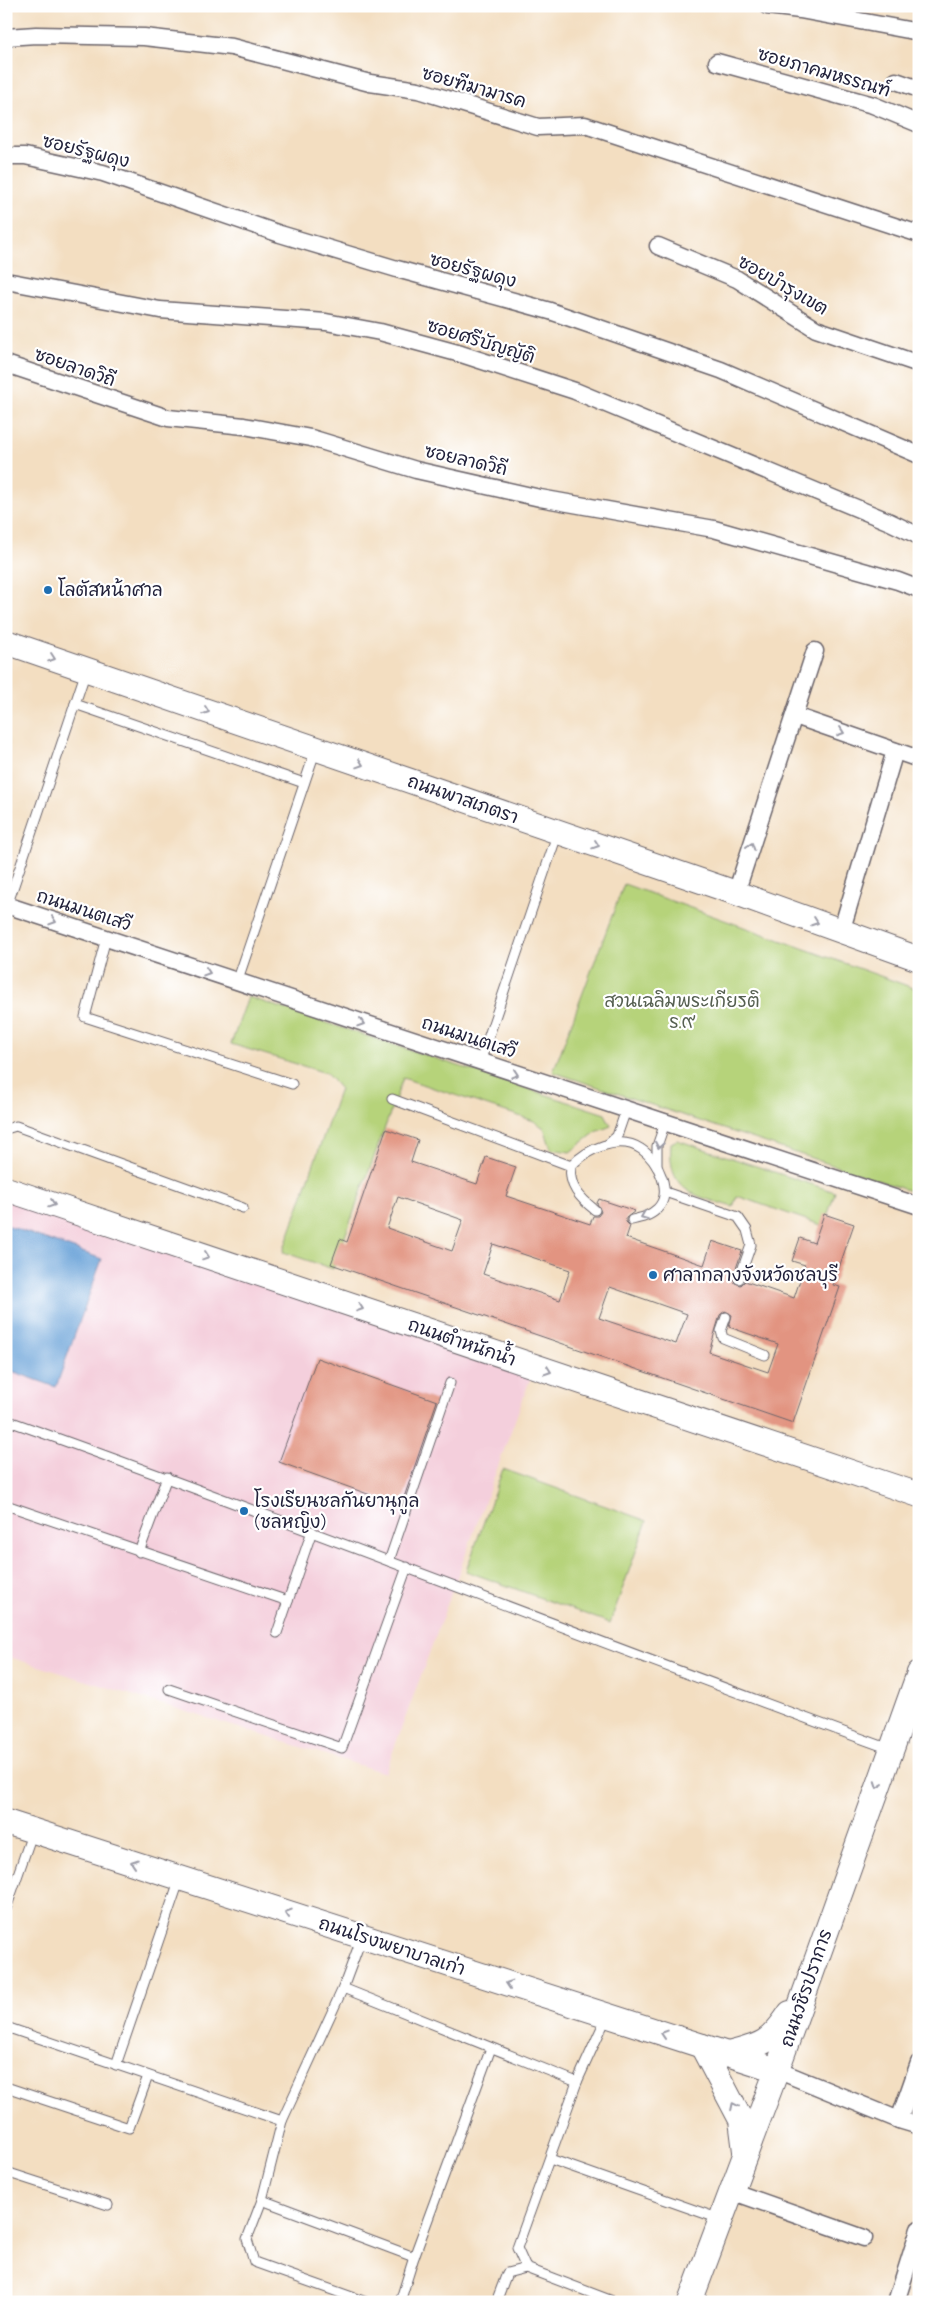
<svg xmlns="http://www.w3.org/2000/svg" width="925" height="2308" viewBox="0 0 925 2308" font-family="'Comic Neue','Playpen Sans Thai',sans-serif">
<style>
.built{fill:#f4cfdc}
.green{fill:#b6d37a;stroke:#6c7a5a}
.water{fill:#69a2d8;stroke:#46628a}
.building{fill:#e29481;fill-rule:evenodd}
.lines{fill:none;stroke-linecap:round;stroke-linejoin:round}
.lane-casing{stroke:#6b646a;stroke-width:11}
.street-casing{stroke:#6b646a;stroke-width:19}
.secondary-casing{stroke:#6b646a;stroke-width:26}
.lane{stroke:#fff;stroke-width:9}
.street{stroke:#fff;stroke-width:16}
.secondary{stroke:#fff;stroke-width:24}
.oneway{stroke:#9c9ca7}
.poi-dot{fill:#1f6fb2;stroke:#fff;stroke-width:2}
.labels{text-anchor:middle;stroke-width:4.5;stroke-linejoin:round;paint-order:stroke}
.street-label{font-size:18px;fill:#22223b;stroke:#fff}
.poi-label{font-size:18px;fill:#22223b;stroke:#fff;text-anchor:start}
.park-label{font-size:18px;fill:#566051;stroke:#fff}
</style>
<rect width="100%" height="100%" fill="#fff"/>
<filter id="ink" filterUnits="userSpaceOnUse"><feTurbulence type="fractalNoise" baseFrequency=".02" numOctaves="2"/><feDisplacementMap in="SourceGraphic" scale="10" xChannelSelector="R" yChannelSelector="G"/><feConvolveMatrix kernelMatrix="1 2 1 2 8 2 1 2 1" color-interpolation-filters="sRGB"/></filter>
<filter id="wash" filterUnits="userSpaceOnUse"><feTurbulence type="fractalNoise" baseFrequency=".0096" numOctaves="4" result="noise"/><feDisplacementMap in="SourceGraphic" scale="20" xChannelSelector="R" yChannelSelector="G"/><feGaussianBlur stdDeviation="1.12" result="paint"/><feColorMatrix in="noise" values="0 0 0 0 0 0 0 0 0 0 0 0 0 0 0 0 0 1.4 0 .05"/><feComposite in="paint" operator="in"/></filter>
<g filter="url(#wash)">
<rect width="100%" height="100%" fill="#f3dec1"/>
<!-- built -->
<polygon class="built" points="6,1189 535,1366 385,1773 6,1656"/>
<!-- green -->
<g class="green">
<polygon points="624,884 919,990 919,1194 553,1072"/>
<polygon points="248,997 605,1114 611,1126 596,1132 570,1152 551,1149 544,1128 534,1121 403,1078 333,1269 283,1252 340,1089 326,1073 231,1044"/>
<path d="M677 1140 835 1192 824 1226 737 1196 733 1207C693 1195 667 1192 671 1143Z"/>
<polygon points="503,1469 647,1521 610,1623 466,1571"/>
</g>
<!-- water -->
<polygon class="water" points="6,1225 102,1259 56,1387 6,1369"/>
<g id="blocks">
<!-- building -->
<g class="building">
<path d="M386 1129 418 1140 411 1162 477 1184 486 1157 516 1167 506 1196 590 1224 593 1216H598L601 1212 597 1203 599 1199 635 1211 626 1218V1222L630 1226 626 1238 704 1265 712 1241 742 1251 733 1277 735 1283 741 1285 745 1281 794 1298 805 1265 792 1261 800 1238 814 1243 824 1214 854 1224 833 1285 840 1287 793 1423 331 1264 340 1239 347 1242ZM398 1197 463 1220 452 1251 387 1228ZM493 1244 570 1270 560 1300 483 1274ZM610 1287 687 1314 676 1344 599 1318ZM725 1311 732 1315 729 1327 778 1344 768 1372 709 1352 720 1315Z"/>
<polygon points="317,1358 437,1401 401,1506 279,1462"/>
</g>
</g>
</g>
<g filter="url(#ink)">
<use href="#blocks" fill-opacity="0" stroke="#6b646a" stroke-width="1"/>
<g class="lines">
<!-- lane casing -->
<g class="lane-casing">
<g id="lane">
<polyline points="75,704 304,783"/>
<polyline points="7,906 86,671"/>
<polyline points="106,938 85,1017 292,1084"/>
<polyline points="237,982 316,749"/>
<polyline points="480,1062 558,832"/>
<polyline points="392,1099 571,1166"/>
<polyline points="6,1129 16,1126 243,1208"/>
<polyline points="608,1144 617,1136 626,1110"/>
<polyline points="657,1167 657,1146 665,1123"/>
<polyline points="665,1192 738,1217 747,1230 751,1245 739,1279"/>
<path d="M595 1210C580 1198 568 1186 571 1166 587 1149 619 1134 641 1149 658 1160 674 1193 657 1209 650 1216 641 1218 632 1220"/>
<polyline points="726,1317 721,1331 723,1338 765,1355"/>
<path d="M6 1420C303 1525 595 1642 890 1749"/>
<polyline points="6,1505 288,1601"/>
<polyline points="139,1552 167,1477"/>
<polyline points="389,1561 450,1383"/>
<polyline points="277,1633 312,1531"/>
<polyline points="169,1689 342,1748 407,1567"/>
<polyline points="6,1909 33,1831"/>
<polyline points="343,1988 362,1937"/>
<polyline points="6,2027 282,2121"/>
<polyline points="116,2065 180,1878"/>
<polyline points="577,2082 607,2016"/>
<polyline points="6,2087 129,2128 148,2076"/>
<polyline points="550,2159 720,2219"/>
<polyline points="6,2172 108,2205"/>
<polyline points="262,2200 414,2257 400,2302"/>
<polyline points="414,2257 491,2048"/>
<polyline points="366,2302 254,2262 247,2239 262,2200 282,2121 343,1988 577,2082 517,2248 526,2268"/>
<polyline points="496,2302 507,2273 526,2268 615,2302"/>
</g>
</g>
<!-- street casing -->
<g class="street-casing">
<g id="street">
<polyline points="767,6 800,10 919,32"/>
<polyline points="6,37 36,35 144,37 232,47 370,83 418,90 538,127 585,125 919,234"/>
<polyline points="717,62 873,105 919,124"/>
<polyline points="896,81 919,89"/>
<polyline points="6,156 25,156 103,173 280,234 397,269 550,311 721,370 919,455"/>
<polyline points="658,246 737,279 816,329 919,364"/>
<polyline points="6,281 160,310 326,322 380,332 461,354 575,391 890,522 919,536"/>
<polyline points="6,364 168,418 244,426 311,438 416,470 540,498 714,529 898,581 919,589"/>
<polyline points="795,716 919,759"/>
<polyline points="736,893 815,651"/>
<polyline points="6,905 919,1206"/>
<polyline points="841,932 895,751"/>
<polyline points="777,2070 899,2120 919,2126"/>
<polyline points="899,2120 919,2063"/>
<polyline points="731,2191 864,2238"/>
<polyline points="896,2302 919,2229"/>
</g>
</g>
<!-- secondary casing -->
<g class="secondary-casing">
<g id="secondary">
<polyline points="6,642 736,893 919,959"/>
<polyline points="6,1189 919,1495"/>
<polyline points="6,1822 777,2070"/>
<polyline points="702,2046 741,2120 745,2151"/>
<path d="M728 2054C763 2045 770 2043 790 2013"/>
<polyline points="690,2302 777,2070 919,1673"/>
</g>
</g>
<!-- lane -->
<use href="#lane" class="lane"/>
<!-- street -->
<use href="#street" class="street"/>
<!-- secondary -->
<use href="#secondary" class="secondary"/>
</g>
<!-- one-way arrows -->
<defs><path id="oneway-chevron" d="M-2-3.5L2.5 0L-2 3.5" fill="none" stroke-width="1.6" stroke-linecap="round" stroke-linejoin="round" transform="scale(1.25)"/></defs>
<g class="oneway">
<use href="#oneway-chevron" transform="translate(52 658) rotate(19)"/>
<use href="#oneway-chevron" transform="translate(206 711) rotate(19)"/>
<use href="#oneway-chevron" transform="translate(841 732) rotate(19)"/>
<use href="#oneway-chevron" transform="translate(360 764) rotate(19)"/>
<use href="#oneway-chevron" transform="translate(596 845) rotate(19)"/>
<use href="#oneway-chevron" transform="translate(751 846) rotate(-71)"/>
<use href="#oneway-chevron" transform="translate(53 921) rotate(18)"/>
<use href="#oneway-chevron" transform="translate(815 922) rotate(20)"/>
<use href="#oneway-chevron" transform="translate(207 972) rotate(18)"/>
<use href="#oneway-chevron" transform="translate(361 1023) rotate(18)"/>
<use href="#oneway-chevron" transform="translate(515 1074) rotate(18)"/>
<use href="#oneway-chevron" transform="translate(659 1145) rotate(100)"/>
<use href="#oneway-chevron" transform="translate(52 1204) rotate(19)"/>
<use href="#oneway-chevron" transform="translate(644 1216) rotate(158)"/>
<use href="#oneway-chevron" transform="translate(206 1256) rotate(19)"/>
<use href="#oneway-chevron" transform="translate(360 1308) rotate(19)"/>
<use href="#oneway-chevron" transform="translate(548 1371) rotate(19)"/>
<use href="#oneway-chevron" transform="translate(878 1785) rotate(110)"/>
<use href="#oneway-chevron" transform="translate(134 1863) rotate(-162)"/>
<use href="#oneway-chevron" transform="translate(288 1913) rotate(-162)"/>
<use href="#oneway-chevron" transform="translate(509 1984) rotate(-162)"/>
<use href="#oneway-chevron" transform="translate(664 2034) rotate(-162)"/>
<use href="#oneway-chevron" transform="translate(734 2106) rotate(-116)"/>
</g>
</g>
<!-- markers -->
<g class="poi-dot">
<circle cx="48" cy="590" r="5"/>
<circle cx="653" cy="1275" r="5"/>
<circle cx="244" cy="1511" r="5"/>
</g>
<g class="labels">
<!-- street labels -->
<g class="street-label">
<text transform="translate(824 72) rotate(16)" y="6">ซอยภาคมหรรณฑ์</text>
<text transform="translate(474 87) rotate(16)" y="6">ซอยฑีฆามารค</text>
<text transform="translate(86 151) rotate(14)" y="6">ซอยรัฐผดุง</text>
<text transform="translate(473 270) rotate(15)" y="6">ซอยรัฐผดุง</text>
<text transform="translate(783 285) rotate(30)" y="6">ซอยบำรุงเขต</text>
<text transform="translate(481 341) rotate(17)" y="6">ซอยศรีบัญญัติ</text>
<text transform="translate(75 367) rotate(19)" y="6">ซอยลาดวิถี</text>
<text transform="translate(466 460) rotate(13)" y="6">ซอยลาดวิถี</text>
<text transform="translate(463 799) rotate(19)" y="6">ถนนพาสเภตรา</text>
<text transform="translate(84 910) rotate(18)" y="6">ถนนมนตเสวี</text>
<text transform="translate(469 1037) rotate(18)" y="6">ถนนมนตเสวี</text>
<text transform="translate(462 1342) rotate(19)" y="6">ถนนตำหนักน้ำ</text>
<text transform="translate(392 1946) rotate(18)" y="6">ถนนโรงพยาบาลเก่า</text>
<text transform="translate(806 1988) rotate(-71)" y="6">ถนนวชิรปราการ</text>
</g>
<!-- poi labels -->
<g class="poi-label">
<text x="58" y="596">โลตัสหน้าศาล</text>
<text x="663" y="1281">ศาลากลางจังหวัดชลบุรี</text>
<text x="254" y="1507">โรงเรียนชลกันยานุกูล<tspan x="254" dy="21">(ชลหญิง)</tspan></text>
</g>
<!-- park labels -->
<g class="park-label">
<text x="682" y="1007">สวนเฉลิมพระเกียรติ<tspan x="682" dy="21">ร.๙</tspan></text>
</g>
</g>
<!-- margin -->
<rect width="925" height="2308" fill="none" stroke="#fff" stroke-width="25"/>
</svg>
